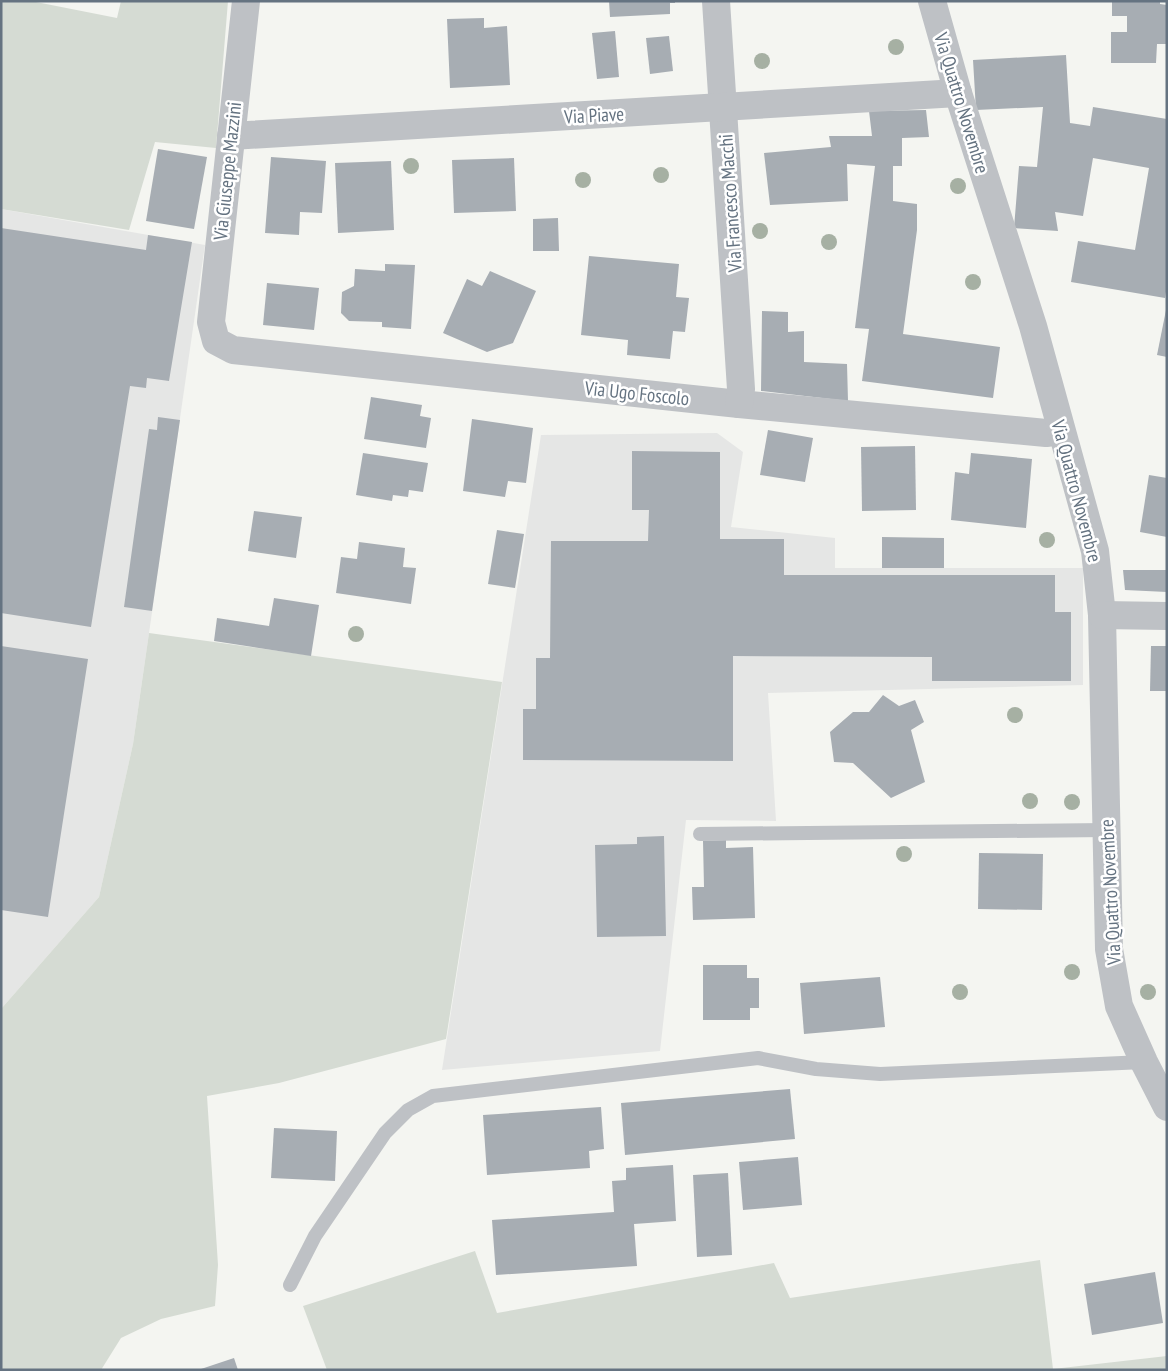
<svg xmlns="http://www.w3.org/2000/svg" width="1168" height="1371" viewBox="0 0 1168 1371" font-family="'PT Sans Narrow',sans-serif">
<style>
.built{fill:#e5e6e5}
.green{fill:#d5dbd3}
.building{fill:#a7adb3}
.lines{fill:none;stroke-linecap:round;stroke-linejoin:round}
.lane{stroke:#bec1c5;stroke-width:14}
.street{stroke:#bec1c5;stroke-width:28}
.tree{fill:#a6b0a3}
.labels{text-anchor:middle;stroke-width:5;stroke-linejoin:round;paint-order:stroke}
.street-label{font-size:19px;fill:#657381;stroke:#fff}
</style>
<rect width="100%" height="100%" fill="#f4f5f1"/>
<!-- built -->
<g class="built">
<polygon points="1,209 205,245 133,744 99,897 1,1009"/>
<polygon points="717,433 743,452 731,527 835,538 835,568 1083,568 1083,685 768,693 776,821 686,820 660,1051 442,1070 541,435"/>
</g>
<!-- green -->
<g class="green">
<polygon points="1,1 31,1 117,18 121,1 228,1 216,148 155,142 129,230 1,209"/>
<polygon points="149,633 502,682 446,1039 279,1083 207,1096 218,1265 215,1306 161,1319 121,1338 101,1370 1,1370 1,1009 99,897 133,744"/>
<polygon points="475,1251 497,1313 774,1263 790,1298 1040,1260 1053,1369 1167,1356 1167,1370 327,1370 303,1306"/>
</g>
<!-- building -->
<g class="building">
<polygon points="609,1 675,1 675,3 670,3 670,14 610,17"/>
<polygon points="1112,1 1160,1 1160,4 1167,5 1167,44 1157,44 1156,63 1111,63 1111,32 1127,32 1127,16 1112,16"/>
<polygon points="484,18 484,28 507,26 510,85 450,88 447,19"/>
<polygon points="615,31 619,77 597,79 592,33"/>
<polygon points="669,36 673,71 650,74 646,38"/>
<polygon points="1066,55 1070,123 1090,126 1093,107 1167,119 1167,285 1165,298 1071,282 1078,241 1135,250 1149,168 1093,158 1083,216 1055,212 1058,231 1014,228 1019,166 1037,167 1043,107 976,110 973,60"/>
<polygon points="926,110 929,137 902,138 902,166 893,166 893,201 917,204 917,230 903,334 1000,347 993,398 862,381 869,329 855,328 875,166 847,164 848,201 770,205 764,153 831,147 829,136 872,136 869,111"/>
<polygon points="158,149 207,157 194,229 146,221"/>
<polygon points="271,157 326,161 322,213 300,212 299,235 265,233"/>
<polygon points="514,158 516,211 454,213 452,160"/>
<polygon points="391,161 394,230 338,233 335,163"/>
<polygon points="558,218 559,251 533,251 533,219"/>
<polygon points="1,228 146,250 148,235 192,242 169,381 147,378 146,388 130,386 91,627 1,613"/>
<polygon points="589,256 679,264 676,297 689,298 685,332 673,331 670,359 627,355 628,340 581,335"/>
<polygon points="385,264 415,265 411,329 382,327 382,322 349,321 341,313 342,292 354,286 355,269 385,271"/>
<polygon points="490,271 536,291 513,343 487,352 443,333 467,279 482,286"/>
<polygon points="267,283 319,288 314,330 263,325"/>
<polygon points="1166,310 1167,310 1167,357 1157,355"/>
<polygon points="762,311 788,312 788,332 804,331 804,362 847,364 848,401 761,391"/>
<polygon points="371,397 422,405 420,416 431,418 426,448 364,439"/>
<polygon points="158,417 180,420 152,611 124,607 149,429 157,430"/>
<polygon points="472,419 533,428 526,483 508,481 505,497 463,491"/>
<polygon points="768,430 813,438 805,482 760,475"/>
<polygon points="915,446 916,510 862,511 861,447"/>
<polygon points="632,451 720,452 720,539 784,539 784,575 1055,575 1055,612 1071,612 1071,681 932,681 932,657 733,656 733,761 523,760 523,709 536,709 536,658 550,658 551,541 648,541 649,510 632,510"/>
<polygon points="363,453 428,463 423,492 409,490 408,497 393,495 392,501 356,495"/>
<polygon points="971,453 1032,459 1026,528 951,520 955,472 969,474"/>
<polygon points="1149,475 1167,478 1167,537 1140,532"/>
<polygon points="254,511 302,517 296,558 248,551"/>
<polygon points="497,530 524,534 515,588 488,584"/>
<polygon points="882,537 944,538 944,568 882,568"/>
<polygon points="359,542 405,548 403,567 416,568 411,604 336,593 341,557 357,559"/>
<polygon points="1123,570 1167,570 1167,592 1125,590"/>
<polygon points="274,598 319,605 311,656 214,641 217,618 269,626"/>
<polygon points="1,646 88,659 48,917 1,910"/>
<polygon points="1151,646 1167,646 1167,691 1150,691"/>
<polygon points="883,695 899,706 915,700 924,722 911,730 925,782 891,798 853,763 834,762 830,732 853,712 869,712"/>
<polygon points="664,836 666,936 597,937 595,845 637,844 637,837"/>
<polygon points="726,840 726,848 753,847 755,918 693,920 692,887 704,887 703,841"/>
<polygon points="979,853 1043,854 1042,910 978,909"/>
<polygon points="703,965 747,965 747,978 759,978 759,1008 750,1008 750,1020 703,1020"/>
<polygon points="880,977 885,1027 804,1034 800,983"/>
<polygon points="790,1089 795,1139 625,1155 621,1103"/>
<polygon points="601,1107 604,1149 589,1151 590,1168 487,1175 483,1115"/>
<polygon points="274,1128 337,1131 335,1181 271,1178"/>
<polygon points="798,1157 802,1205 743,1210 739,1162"/>
<polygon points="673,1165 676,1221 634,1224 637,1266 496,1275 492,1220 614,1212 612,1181 626,1180 626,1168"/>
<polygon points="728,1173 732,1255 697,1257 693,1175"/>
<polygon points="1155,1272 1163,1323 1092,1335 1084,1284"/>
<polygon points="234,1358 238,1370 202,1370 201,1369"/>
</g>
<g class="lines">
<!-- lane -->
<g class="lane">
<polyline points="700,834 1106,830"/>
<polyline points="290,1285 315,1236 385,1133 408,1110 433,1096 758,1058 816,1069 880,1074 1144,1062"/>
</g>
<!-- street -->
<g class="street">
<polyline points="246,1 211,322 216,341 233,350 739,404 1046,433 1061,431"/>
<polyline points="716,1 741,389 739,404"/>
<polyline points="932,1 958,93 1033,326 1095,551 1102,615 1109,949 1119,1006 1144,1062 1167,1107"/>
<polyline points="231,136 958,93"/>
<polyline points="1102,615 1167,616"/>
</g>
</g>
<!-- trees -->
<g class="tree">
<circle cx="896" cy="47" r="8"/>
<circle cx="762" cy="61" r="8"/>
<circle cx="411" cy="166" r="8"/>
<circle cx="661" cy="175" r="8"/>
<circle cx="583" cy="180" r="8"/>
<circle cx="958" cy="186" r="8"/>
<circle cx="760" cy="231" r="8"/>
<circle cx="829" cy="242" r="8"/>
<circle cx="973" cy="282" r="8"/>
<circle cx="1047" cy="540" r="8"/>
<circle cx="356" cy="634" r="8"/>
<circle cx="1015" cy="715" r="8"/>
<circle cx="1030" cy="801" r="8"/>
<circle cx="1072" cy="802" r="8"/>
<circle cx="904" cy="854" r="8"/>
<circle cx="1072" cy="972" r="8"/>
<circle cx="960" cy="992" r="8"/>
<circle cx="1148" cy="992" r="8"/>
</g>
<g class="labels">
<!-- street labels -->
<g class="street-label">
<text transform="translate(962 103) rotate(73)" y="7">Via Quattro Novembre</text>
<text transform="translate(594 115) rotate(-3)" y="7">Via Piave</text>
<text transform="translate(227 171) rotate(-84)" y="7">Via Giuseppe Mazzini</text>
<text transform="translate(730 203) rotate(-94)" y="7">Via Francesco Macchi</text>
<text transform="translate(637 393) rotate(6)" y="7">Via Ugo Foscolo</text>
<text transform="translate(1077 491) rotate(75)" y="7">Via Quattro Novembre</text>
<text transform="translate(1110 892) rotate(-93)" y="7">Via Quattro Novembre</text>
</g>
</g>
<!-- border -->
<rect width="1168" height="1371" fill="none" stroke="#657381" stroke-width="5"/>
</svg>
